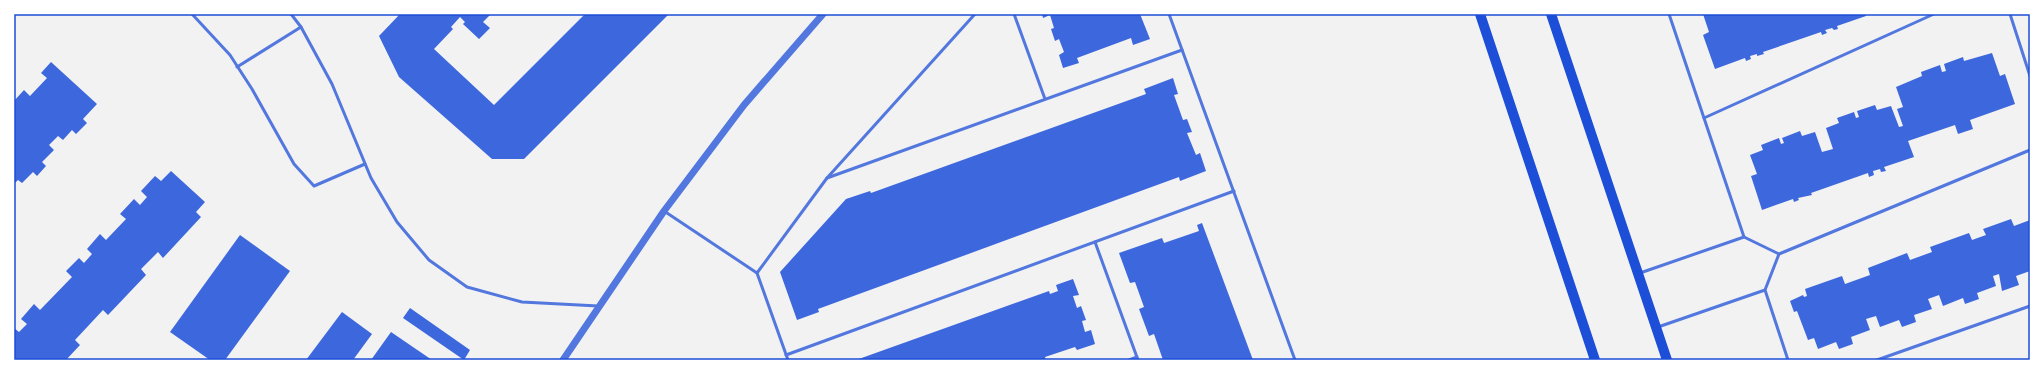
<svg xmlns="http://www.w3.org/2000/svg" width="2044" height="374" viewBox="0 0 2044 374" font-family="Jost,sans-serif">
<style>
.building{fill:#3d67dc}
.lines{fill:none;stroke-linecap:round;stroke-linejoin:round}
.service{stroke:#5277de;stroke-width:3}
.tertiary{stroke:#5277de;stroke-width:7}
.primary{stroke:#1d4ed8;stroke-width:10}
.neatline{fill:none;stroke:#1d4ed8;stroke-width:1.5}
</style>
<rect width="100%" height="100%" fill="#f2f2f2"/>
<!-- building -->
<g class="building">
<polygon points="400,14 491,14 483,22 490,28 479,39 463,24 465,22 460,17 451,27 453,29 434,49 494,105 585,14 669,14 524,159 492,159 399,77 379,36"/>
<polygon points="1042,14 1140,14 1150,39 1133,45 1131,38 1077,58 1079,63 1063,68 1059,55 1064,52 1059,39 1055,41 1051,29 1054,28 1050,15 1043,18"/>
<polygon points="1703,14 1866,14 1866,16 1837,26 1838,29 1834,30 1832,28 1825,30 1827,33 1822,35 1821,32 1763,52 1764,54 1757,56 1757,54 1750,56 1751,59 1746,61 1745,58 1715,69 1703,35 1709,32"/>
<polygon points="1992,53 2000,76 2005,74 2015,104 1970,120 1973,129 1958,134 1955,125 1908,141 1914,157 1884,167 1886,171 1881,172 1880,169 1873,171 1874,175 1869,177 1868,173 1811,193 1812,195 1798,198 1799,200 1794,202 1793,199 1762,210 1751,176 1757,174 1750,155 1763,150 1761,145 1779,138 1781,144 1784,143 1782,138 1800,131 1802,136 1815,132 1822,152 1833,149 1826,128 1839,123 1837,118 1854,112 1856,118 1859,117 1857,111 1875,105 1877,110 1891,106 1899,127 1903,126 1897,109 1903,107 1896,87 1922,76 1921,72 1940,65 1942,72 1946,71 1944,64 1963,57 1964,61"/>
<polygon points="51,62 97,104 83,119 87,123 76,134 72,130 63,140 58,136 49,145 54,150 42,162 46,166 37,176 33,172 22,183 18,180 14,184 14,101 24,90 30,96 47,78 41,73"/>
<polygon points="1173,78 1178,94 1174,95 1183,120 1187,119 1192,132 1187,133 1196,155 1200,153 1206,171 1180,181 1179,177 818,309 819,312 797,320 780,272 846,199 870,191 871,193 1146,94 1144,89"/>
<polygon points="171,171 205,202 196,212 201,217 163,258 158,252 141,269 146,275 108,315 103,310 75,340 80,345 66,360 14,360 14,328 19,332 27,324 21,319 34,304 40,310 72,277 66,271 79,258 84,263 92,254 87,249 100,234 106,240 126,219 120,214 134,199 140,205 147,197 141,191 155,176 161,181"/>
<polygon points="2011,219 2014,226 2030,220 2030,271 2016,276 2019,285 2002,291 1999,274 1993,276 1996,286 1977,293 1979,299 1965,304 1963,298 1943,306 1939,295 1928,299 1932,309 1914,315 1916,322 1902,327 1899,320 1880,327 1876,316 1866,319 1870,330 1851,337 1853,344 1839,349 1836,342 1818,349 1814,338 1808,340 1797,311 1794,312 1790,301 1803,295 1804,297 1807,296 1805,289 1842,276 1845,284 1870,275 1868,268 1907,253 1910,260 1932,252 1930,247 1969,233 1972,240 1986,235 1983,229"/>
<polygon points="1202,223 1253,360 1163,360 1154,334 1149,336 1139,309 1144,307 1135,282 1130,283 1119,253 1162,238 1164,243 1199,231 1197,225"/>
<polygon points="240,235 290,271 225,360 210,360 170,332"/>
<polygon points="1073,279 1079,295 1073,296 1077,308 1081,306 1086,320 1082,321 1085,332 1091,330 1095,344 1077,350 1075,347 1045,357 1046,360 856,360 1049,291 1050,294 1058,291 1056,285"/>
<polygon points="410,308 470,350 464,360 403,318"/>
<polygon points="342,312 372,334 353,360 306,360"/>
<polygon points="391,332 432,360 371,360"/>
</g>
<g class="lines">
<!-- service -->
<g class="service">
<polyline points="192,14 230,55 252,89 294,164 314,186 365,164"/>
<polyline points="291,14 301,27 332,84 371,178 397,222 429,260 467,287 522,302 598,306"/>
<polyline points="1014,14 1045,99"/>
<polyline points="1169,14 1295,360"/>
<polyline points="2010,14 2030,76"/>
<polyline points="237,67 301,27"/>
<polyline points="1704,118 1934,14"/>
<polyline points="827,178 1182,50"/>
<polyline points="664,211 757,273 788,360"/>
<polyline points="1744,237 1779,254 1765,290"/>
<polyline points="1095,242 1138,360"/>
<polyline points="1779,254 2030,150"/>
<polyline points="757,273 827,178 975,14"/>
<polyline points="1640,273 1744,237 1669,14"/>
<polyline points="1658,327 1765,290 1788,360"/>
<polyline points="786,355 1234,191"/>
<polyline points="1129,360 1137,357"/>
<polyline points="1877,360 2030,306"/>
</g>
<!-- tertiary -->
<polyline class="tertiary" points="563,360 664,211 744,105 823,14"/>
<!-- primary -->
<g class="primary">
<polyline points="1480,14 1595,360"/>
<polyline points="1551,14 1667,360"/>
</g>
</g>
<!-- border -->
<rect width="2044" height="374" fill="none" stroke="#ffffff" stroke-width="30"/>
<rect x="15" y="15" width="2014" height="344" class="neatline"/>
</svg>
